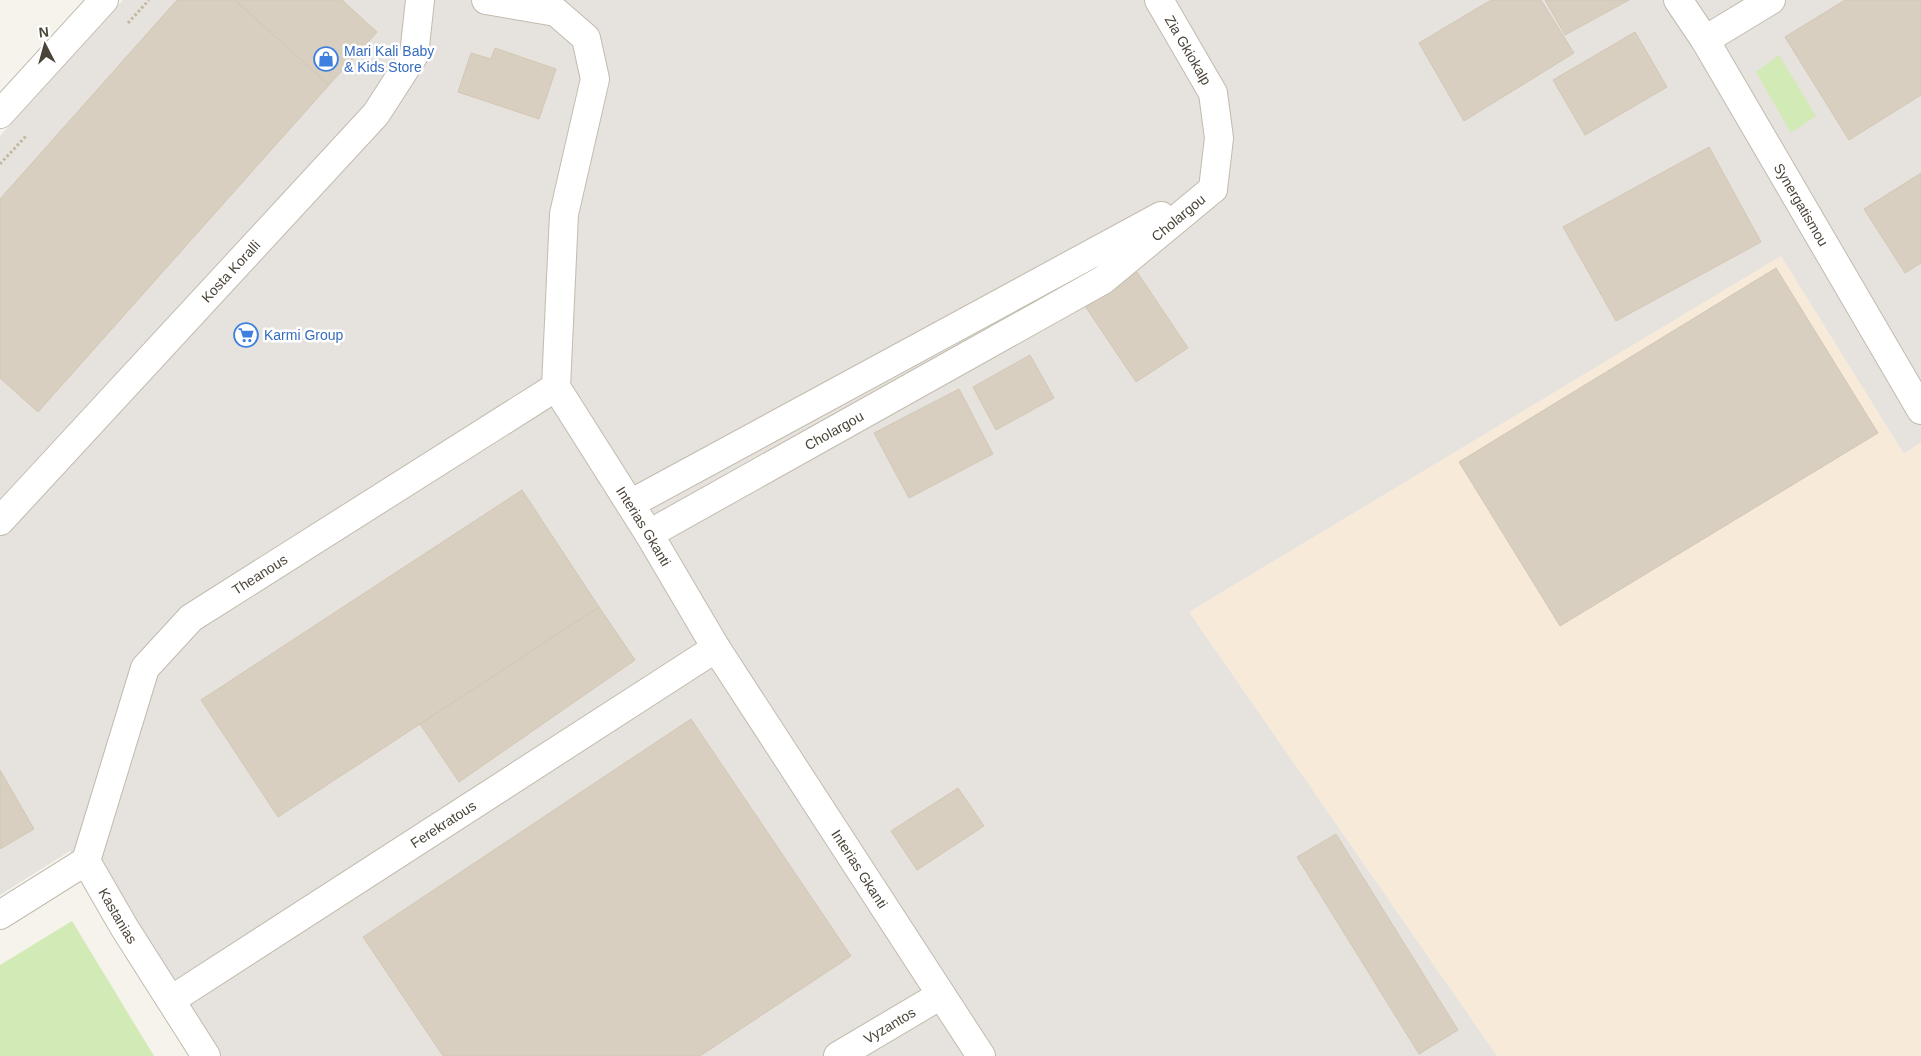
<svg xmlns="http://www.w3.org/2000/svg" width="1921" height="1056" viewBox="0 0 1921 1056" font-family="Helvetica,sans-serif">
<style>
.commercial{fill:#f7ead8}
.industrial{fill:#e6e2dd}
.green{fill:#d2eab5}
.building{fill:#d8cfc1;stroke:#d3c7b4}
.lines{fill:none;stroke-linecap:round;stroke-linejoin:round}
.minor-casing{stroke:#c2bbae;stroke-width:30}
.path{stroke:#c4b79f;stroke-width:3;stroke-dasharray:2.5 2.5;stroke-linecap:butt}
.minor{stroke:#fff;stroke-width:28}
.labels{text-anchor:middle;stroke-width:5;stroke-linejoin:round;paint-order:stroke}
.street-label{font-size:14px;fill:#4b4439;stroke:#fff}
.shop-label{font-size:14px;fill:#366cbe;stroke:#fff;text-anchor:start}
</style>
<rect width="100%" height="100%" fill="#f6f3ec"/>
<!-- commercial -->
<polygon class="commercial" points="1781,256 1904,454 1921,442 1921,1056 1497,1056 1189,612"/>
<!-- industrial -->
<polygon class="industrial" points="123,0 1921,0 1921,442 1904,454 1781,256 1189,612 1497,1056 193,1056 70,851 0,895 0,136"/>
<!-- green -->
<g class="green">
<polygon points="1779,55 1816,116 1791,133 1756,72"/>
<polygon points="72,921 154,1056 0,1056 0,965"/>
</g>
<!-- building -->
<g class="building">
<polygon points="177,0 235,0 329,85 38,412 0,378 0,199"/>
<polygon points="235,0 342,0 377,32 329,85"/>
<polygon points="1491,0 1541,0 1574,53 1464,121 1419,43"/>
<polygon points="1545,0 1629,0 1565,35"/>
<polygon points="1845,0 1921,0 1921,95 1849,140 1785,37"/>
<polygon points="1635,32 1667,87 1585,135 1553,80"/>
<polygon points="495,48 556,69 539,119 458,92 471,53 491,59"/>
<polygon points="1709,147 1761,242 1616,321 1563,227"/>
<polygon points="1921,173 1921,263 1905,273 1864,209"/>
<polygon points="1776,268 1878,433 1560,626 1459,462"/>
<polygon points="1137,272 1188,348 1136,382 1085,306"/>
<polygon points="1030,355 1054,398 996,430 973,387"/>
<polygon points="959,389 993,454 909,498 874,433"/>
<polygon points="522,490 599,607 278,817 201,700"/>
<polygon points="599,607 635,660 459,782 420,724"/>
<polygon points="691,719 851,956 700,1056 443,1056 363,937"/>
<polygon points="0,770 34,829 0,849"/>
<polygon points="958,788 984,826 917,870 891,831"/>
<polygon points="1336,834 1458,1030 1419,1054 1297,857"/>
</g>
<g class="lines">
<!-- minor casing -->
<g class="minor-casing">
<g id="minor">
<path id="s1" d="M486 0 556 12 586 38 595 79 564 214 556 387 649 534 716 648 981 1056"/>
<path id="s2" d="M1159 0 1213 93 1219 138 1213 189"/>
<path id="s3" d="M1678 0 1705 40 1921 410"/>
<polyline points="1705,40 1771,0"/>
<polyline points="0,114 104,0"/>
<polyline points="630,504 1161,216"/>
<path id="s4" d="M0 521 376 114 414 55 420 0"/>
<path id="s5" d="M649 534 1103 280 1213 189"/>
<path id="s6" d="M86 861 145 668 191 618 556 387"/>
<path id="s7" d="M0 915 86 861 124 927 206 1056"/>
<path id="s8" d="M171 1000 716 648"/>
<path id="s9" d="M838 1056 941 995"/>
</g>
</g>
<!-- path -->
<g class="path">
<polyline points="128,23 149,0"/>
<polyline points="0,164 27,135"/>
</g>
<!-- minor -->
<use href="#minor" class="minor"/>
</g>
<!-- icons -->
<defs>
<g id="shop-ring" transform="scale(1.25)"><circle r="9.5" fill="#fff" stroke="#3f7fe0" stroke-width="1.5"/><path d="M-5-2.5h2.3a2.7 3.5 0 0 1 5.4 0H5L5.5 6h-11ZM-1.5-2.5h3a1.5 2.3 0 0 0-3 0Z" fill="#3f7fe0"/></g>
<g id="supermarket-ring" transform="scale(1.25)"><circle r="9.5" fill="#fff" stroke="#3f7fe0" stroke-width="1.5"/><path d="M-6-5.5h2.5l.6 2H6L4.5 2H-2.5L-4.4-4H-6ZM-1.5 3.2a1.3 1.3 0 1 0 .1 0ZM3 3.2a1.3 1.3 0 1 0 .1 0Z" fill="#3f7fe0"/></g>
</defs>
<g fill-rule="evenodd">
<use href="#shop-ring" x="326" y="59"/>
<use href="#supermarket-ring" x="246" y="335"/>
</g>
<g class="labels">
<!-- street labels -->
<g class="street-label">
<text dy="5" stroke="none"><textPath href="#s2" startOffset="58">Zia Gkiokalp</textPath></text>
<text dy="5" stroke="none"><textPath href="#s3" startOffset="239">Synergatismou</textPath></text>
<text dy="5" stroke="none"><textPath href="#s5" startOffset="618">Cholargou</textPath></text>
<text dy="5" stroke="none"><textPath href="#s4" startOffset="340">Kosta Koralli</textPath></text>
<text dy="5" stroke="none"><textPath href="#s5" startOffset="212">Cholargou</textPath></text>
<text dy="5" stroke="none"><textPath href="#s1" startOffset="629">Interias Gkanti</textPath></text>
<text dy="5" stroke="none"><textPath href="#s6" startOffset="351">Theanous</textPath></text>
<text dy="5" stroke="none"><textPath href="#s8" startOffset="324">Ferekratous</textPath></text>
<text dy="5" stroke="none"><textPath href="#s1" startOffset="1034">Interias Gkanti</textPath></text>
<text dy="5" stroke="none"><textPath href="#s7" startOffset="165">Kastanias</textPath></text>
<text dy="5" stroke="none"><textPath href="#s9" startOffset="60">Vyzantos</textPath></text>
</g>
<!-- shop labels -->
<g class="shop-label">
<text x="344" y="56">Mari Kali Baby<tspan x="344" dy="16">&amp; Kids Store</tspan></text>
<text x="264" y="340">Karmi Group</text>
</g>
</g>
<!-- north arrow -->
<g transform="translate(45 45) rotate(354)" stroke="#ffffff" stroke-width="4" paint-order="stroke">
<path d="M0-4L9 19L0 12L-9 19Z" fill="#4b4439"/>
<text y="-8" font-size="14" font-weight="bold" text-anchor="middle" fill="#4b4439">N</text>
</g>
</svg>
